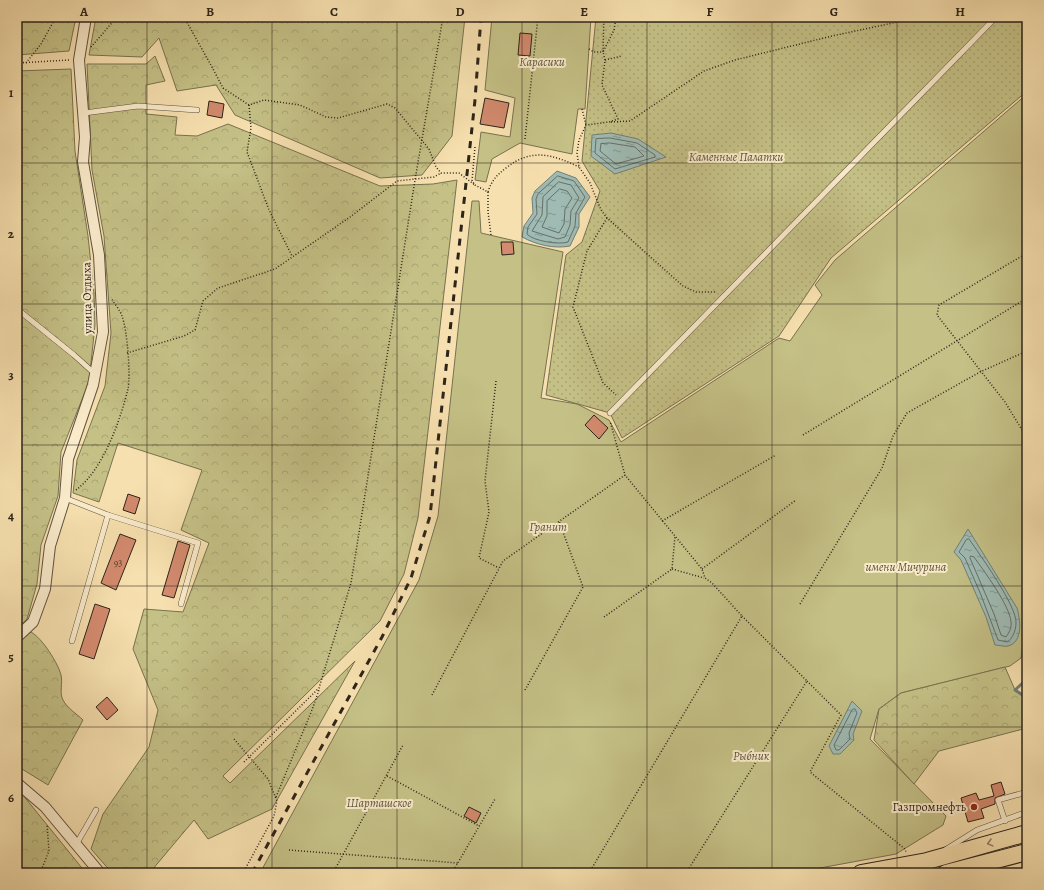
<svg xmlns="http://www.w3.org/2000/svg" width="1044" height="890" viewBox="0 0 1044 890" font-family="Alegreya,serif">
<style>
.green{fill:#c4c086;stroke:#787250}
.forest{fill:url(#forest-crowns);stroke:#787250}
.park{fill:url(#park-dots);stroke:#787250}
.water{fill:url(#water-ripples);stroke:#717f76}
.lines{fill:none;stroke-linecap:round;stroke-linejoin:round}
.shore{stroke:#667067;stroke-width:1}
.stream{stroke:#717f76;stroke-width:3}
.building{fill:#d38a6e;stroke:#2d241a}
.service-casing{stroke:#60533f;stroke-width:6}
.minor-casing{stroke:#60533f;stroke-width:12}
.primary-casing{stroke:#2d241a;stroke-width:18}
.path{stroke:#2d241a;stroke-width:1.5;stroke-dasharray:1 2;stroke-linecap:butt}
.service{stroke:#faebcb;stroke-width:5}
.minor{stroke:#faebcb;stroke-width:10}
.primary{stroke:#f7e0af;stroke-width:16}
.rail{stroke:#2d241a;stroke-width:3;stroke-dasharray:7 7;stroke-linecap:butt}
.oneway{stroke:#928264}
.grid{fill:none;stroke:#2d241a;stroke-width:1;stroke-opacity:0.55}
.poi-dot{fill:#8f2418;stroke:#faebcb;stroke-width:1.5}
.labels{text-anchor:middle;stroke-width:4;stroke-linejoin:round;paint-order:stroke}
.number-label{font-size:10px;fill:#563e2f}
.park-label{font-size:12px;font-style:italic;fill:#5a533a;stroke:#faebcb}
.street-label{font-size:12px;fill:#2d241a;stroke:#faebcb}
.poi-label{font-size:12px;fill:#2d241a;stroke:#faebcb;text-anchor:end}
.neatline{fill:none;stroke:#2d241a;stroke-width:1.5}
.grid-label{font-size:13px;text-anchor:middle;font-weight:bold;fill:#2d241a}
</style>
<defs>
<pattern id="forest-crowns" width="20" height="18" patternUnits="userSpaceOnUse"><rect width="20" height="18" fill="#c4c086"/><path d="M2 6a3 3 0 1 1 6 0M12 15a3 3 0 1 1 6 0" fill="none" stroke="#a9a573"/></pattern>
<pattern id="park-dots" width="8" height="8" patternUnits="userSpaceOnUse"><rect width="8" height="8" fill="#c4c086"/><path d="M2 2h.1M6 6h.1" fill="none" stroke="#a9a573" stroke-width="1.8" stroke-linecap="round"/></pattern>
<pattern id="water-ripples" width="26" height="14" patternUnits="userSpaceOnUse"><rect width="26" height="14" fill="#9fbbb4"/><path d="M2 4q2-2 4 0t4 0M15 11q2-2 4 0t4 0" fill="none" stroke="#829892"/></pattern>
</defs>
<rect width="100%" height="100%" fill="#f7e0af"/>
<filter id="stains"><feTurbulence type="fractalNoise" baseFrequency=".005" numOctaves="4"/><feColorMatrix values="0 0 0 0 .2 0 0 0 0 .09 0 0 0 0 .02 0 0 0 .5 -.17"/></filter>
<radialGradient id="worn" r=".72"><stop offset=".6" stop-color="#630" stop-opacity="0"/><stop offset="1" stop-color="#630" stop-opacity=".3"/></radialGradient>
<!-- green -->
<g class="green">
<polygon points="492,17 591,17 585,109 578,109 572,154 520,143 492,159 486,182 475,180 481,132 510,137 515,98 485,90"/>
<polygon points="1027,94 1027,611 1021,658 1010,666 901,693 879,709 870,739 946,816 943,825 896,854 793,873 260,873 419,580 438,516 472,201 479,201 481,233 563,252 541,398 577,404 609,420 621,442 779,338 790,341 822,295 815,285 835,260"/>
</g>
<!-- forest -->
<g class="forest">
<polygon points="17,17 76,17 69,51 17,55"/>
<polygon points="96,17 465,17 452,136 422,175 380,178 235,115 216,85 177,91 159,38 142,57 89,55"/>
<polygon points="155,56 165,81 146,85 146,114 177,117 175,135 197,136 228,124 380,186 433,184 457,180 418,518 404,574 380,621 223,776 230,783 355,661 272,809 208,839 194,820 152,870 152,873 112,873 91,849 103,814 149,747 158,710 133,649 144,609 183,612 209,543 181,530 202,470 118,443 99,502 73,493 77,460 105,386 111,333 104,236 92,170 87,64 146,64"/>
<polygon points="71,69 75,151 88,236 94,293 95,325 89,382 61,452 58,496 41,545 37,584 27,619 17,629 17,71"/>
<path d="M31 632C42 638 58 663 61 675 63 683 59 693 63 700 67 708 77 714 83 720L48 785 17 766V640Z"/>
<polygon points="1005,667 1015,690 1027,698 1027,728 939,751 914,784 874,740 879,709 901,693"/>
<polygon points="18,789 86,873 17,873"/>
</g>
<!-- park -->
<polygon class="park" points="596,17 1027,17 1027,91 831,258 779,336 622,438 610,413 546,395 566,255 582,242 600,191 582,161"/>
<!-- water -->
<g class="water">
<polygon points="611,133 638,139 666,157 615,174 591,156 592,135"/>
<path d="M557 171 576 178 590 197 579 214V227L570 246C554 249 537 245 522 237L524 226 533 213 532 198 535 191Z"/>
<path d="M968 529 1017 608C1020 618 1024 642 1008 646 1005 647 999 645 995 645L986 617 961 560 954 552Z"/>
<polygon points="852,701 862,711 853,734 854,740 840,754 833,754 829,746"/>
</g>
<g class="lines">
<!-- shore -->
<g class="shore">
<polygon points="610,138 637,143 655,155 655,157 615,169 595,153 596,139"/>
<polygon points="610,143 635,147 644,156 616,164 600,151 601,144"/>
<path d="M558 176 574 181 585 197 576 213 575 226 568 242C559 245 533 241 527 234L528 227 537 214 536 199 538 194Z"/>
<polygon points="559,182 571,185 579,198 571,211 570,225 565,237 558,239 532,231 542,215 543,197"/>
<polygon points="560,189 567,191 572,198 565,209 564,224 559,233 542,227 547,216 547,201"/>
<path d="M969 539C980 555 1017 606 1016 623 1016 629 1013 639 1007 642L998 640 981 595 965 558 959 552 966 540Z"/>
<path d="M971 556 974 557C984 571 1010 606 1011 622 1012 627 1009 633 1006 637L1001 635 994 614 970 558Z"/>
<polygon points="855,709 857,713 849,733 850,739 839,750 836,750 834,745 852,710"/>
</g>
<!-- stream -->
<polyline class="stream" points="1027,679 1015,690 1027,698"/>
</g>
<!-- building -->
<g class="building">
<polygon points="520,33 532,34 530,56 518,55"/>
<polygon points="485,98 509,103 504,128 480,124"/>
<polygon points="209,101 224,104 222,118 207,115"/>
<polygon points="501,242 513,242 514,254 502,255"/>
<polygon points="594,415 608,428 599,439 585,425"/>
<polygon points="128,494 140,498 135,514 123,510"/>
<polygon points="120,534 136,540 116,590 101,583"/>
<polygon points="178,541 190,545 174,598 162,595"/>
<polygon points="95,604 110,609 94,659 79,654"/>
<polygon points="107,697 118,710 107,720 96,707"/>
<polygon points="1001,782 1005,794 995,798 995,804 981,809 984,818 968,822 961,798 976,793 979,800 994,796 991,785"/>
<polygon points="469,807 481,813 476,823 464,816"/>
</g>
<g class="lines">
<!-- service casing -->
<g class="service-casing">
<g id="service">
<polyline points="84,113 138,106 197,110"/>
<polyline points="17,309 74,355 94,373"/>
<polyline points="610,413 996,17"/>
<polyline points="65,498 108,515 198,543 181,604"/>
<polyline points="72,641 108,515"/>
<polyline points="1005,821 998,800 1027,792"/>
<polyline points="77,843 96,810"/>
<polyline points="945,850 977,830 1027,812"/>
</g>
</g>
<!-- minor casing -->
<g class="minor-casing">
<g id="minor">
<polyline points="17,637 33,622 45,589 50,546 65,498 68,459 93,385 103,332 99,255 83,162 85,137 79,60 86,17"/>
<polyline points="17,783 45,807 100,873"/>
</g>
</g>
<!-- primary casing -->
<g class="primary-casing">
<g id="primary">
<polyline points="861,873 927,861 1027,833"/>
<polyline points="946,873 1027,852"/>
</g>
</g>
<!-- path -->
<g class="path">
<polyline points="184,17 212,67 223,88 249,105 264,100 300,105 326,117 338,118 387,104 395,108 429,149 436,167 441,173 459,173 475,185"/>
<polyline points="616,17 614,30 603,52 605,60 602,85 618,119 609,122 586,125 579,140 577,153 579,167 590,183 601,210 607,218 683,286 696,292 717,292"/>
<polyline points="91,47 117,17"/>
<polyline points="589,49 594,52 603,52 604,17"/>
<polyline points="605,60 622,56"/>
<polyline points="17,63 69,60"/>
<polyline points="26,63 41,44 56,17"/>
<polyline points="249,105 251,128 247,152 269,210 292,256"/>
<polyline points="582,109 586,125"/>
<polyline points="611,122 630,121 704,71 735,60 832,36 921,17"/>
<polyline points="525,139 538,17"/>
<path d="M475 147 472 181 475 185 488 192C491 181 497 175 506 168 531 148 552 154 579 167"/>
<polyline points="488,192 488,212 491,235"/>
<polyline points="607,218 587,251 573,307 603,383 616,395"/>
<polyline points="1027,253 939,305 937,315 1005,402 1027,438"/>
<polyline points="127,353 184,336 195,330 203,301 218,288 275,269 350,217 397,181 434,177 441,173"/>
<polyline points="496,381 485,481 489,512 479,558 499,568"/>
<polyline points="803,435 1027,298"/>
<path d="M76 490C103 470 120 421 128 389 131 375 127 329 122 316 120 310 114 303 111 298"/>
<polyline points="662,521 776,455"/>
<polyline points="672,569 704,578"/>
<polyline points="702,569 796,500"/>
<polyline points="800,604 882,468 893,436 907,413 980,372 1027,351"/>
<polyline points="604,617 672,569 675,536"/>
<polyline points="807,681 841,715 810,772 905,849 906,852"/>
<polyline points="525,690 583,587 559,521"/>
<polyline points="432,695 503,561 625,475 610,421"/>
<polyline points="234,739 268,779 277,801 274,816 243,873"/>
<polyline points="244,762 319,688 351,583 415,180 443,17"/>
<polyline points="387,776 479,826"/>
<polyline points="276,797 312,710 319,690"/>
<polyline points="289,850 458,863"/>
<polyline points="40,873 49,851 47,825"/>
<polyline points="333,873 403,745"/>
<polyline points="452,873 495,799"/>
<polyline points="589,873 742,616 712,583 705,578 702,569 625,475"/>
<polyline points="686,873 807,681 742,616"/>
</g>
<!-- service -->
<use href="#service" class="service"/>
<!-- minor -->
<use href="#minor" class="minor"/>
<!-- primary -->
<use href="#primary" class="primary"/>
<!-- rail -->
<polyline class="rail" points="252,873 382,637 411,578 430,516 475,100 481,17"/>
</g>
<!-- one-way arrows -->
<defs><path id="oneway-chevron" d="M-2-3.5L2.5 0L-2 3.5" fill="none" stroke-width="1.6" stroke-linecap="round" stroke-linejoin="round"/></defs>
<use class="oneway" href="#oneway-chevron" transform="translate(990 843) rotate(165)"/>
<!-- grid -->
<path class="grid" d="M147 17V873M272 17V873M397 17V873M522 17V873M647 17V873M772 17V873M897 17V873M17 163H1027M17 304H1027M17 445H1027M17 586H1027M17 727H1027"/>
<!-- markers -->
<circle class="poi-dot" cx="974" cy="807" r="4"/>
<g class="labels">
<!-- number labels -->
<g class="number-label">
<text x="118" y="566">93</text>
</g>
<!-- park labels -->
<g class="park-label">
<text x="542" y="66">Карасики</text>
<text x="736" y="161">Каменные Палатки</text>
<text x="548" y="531">Гранит</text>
<text x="906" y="571">имени Мичурина</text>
<text x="751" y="760">Рыбник</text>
<text x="379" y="807">Шарташское</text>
</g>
<!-- street labels -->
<g class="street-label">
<text transform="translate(87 298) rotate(-91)" y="4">улица Отдыха</text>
</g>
<!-- poi labels -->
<g class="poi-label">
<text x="966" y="811">Газпромнефть</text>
</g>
</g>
<!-- margin -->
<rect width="1044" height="890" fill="none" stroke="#f7e0af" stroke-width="44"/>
<rect x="22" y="22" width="1000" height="846" class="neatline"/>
<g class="grid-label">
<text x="84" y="16">A</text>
<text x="210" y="16">B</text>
<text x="334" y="16">C</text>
<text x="460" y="16">D</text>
<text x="584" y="16">E</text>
<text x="710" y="16">F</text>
<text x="834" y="16">G</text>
<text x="960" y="16">H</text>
<text x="11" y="97">1</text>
<text x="11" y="238">2</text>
<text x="11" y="379">3</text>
<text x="11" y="520">4</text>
<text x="11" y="661">5</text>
<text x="11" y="802">6</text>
</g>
<rect width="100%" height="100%" filter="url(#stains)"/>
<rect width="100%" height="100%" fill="url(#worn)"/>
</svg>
